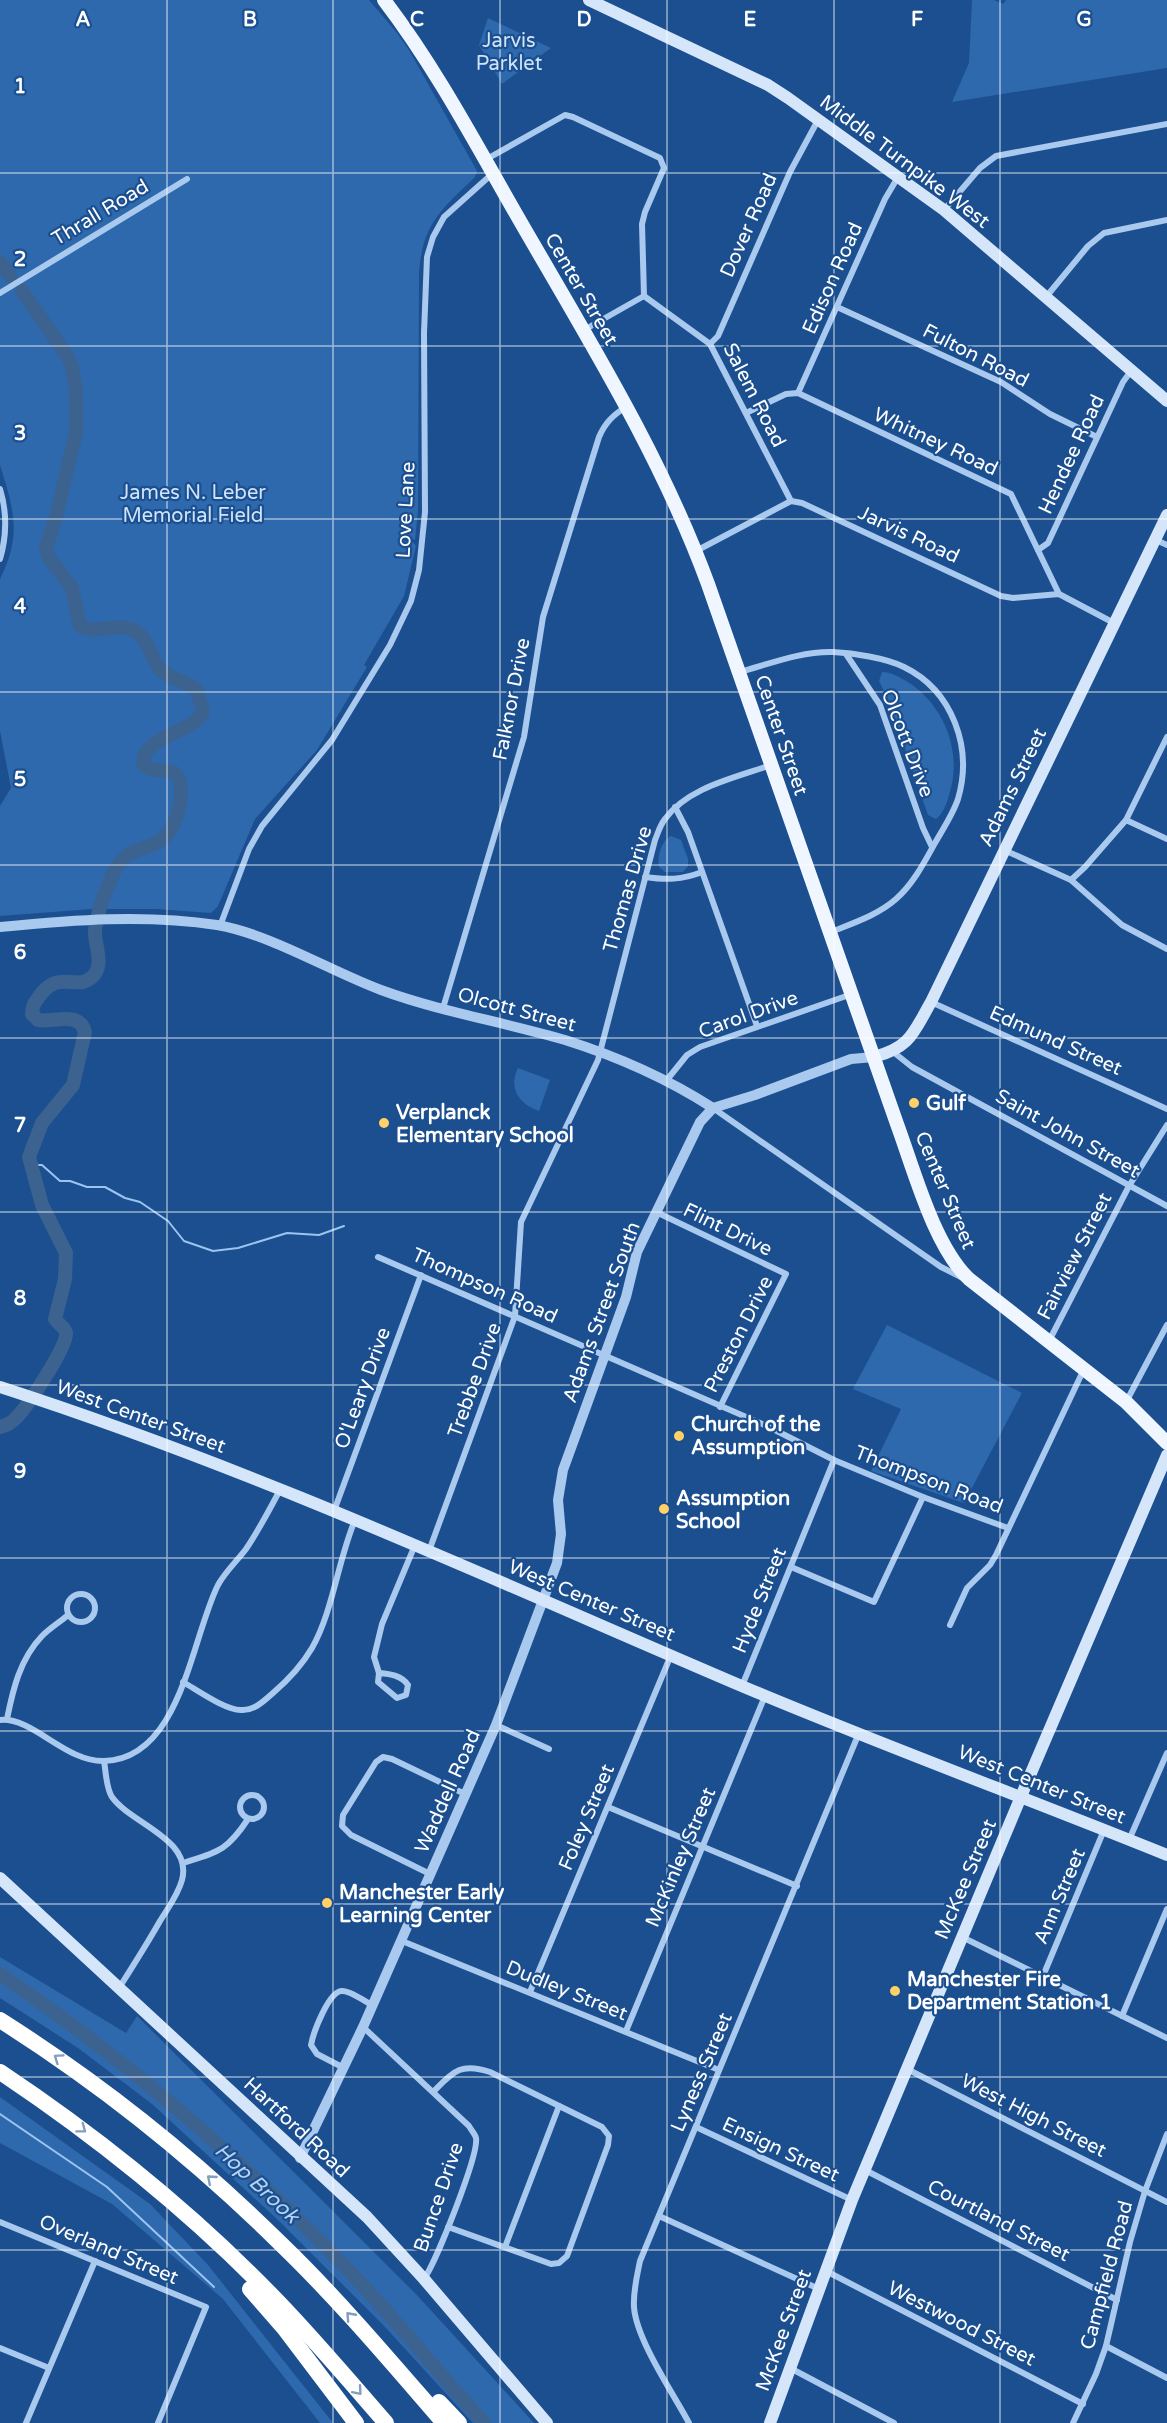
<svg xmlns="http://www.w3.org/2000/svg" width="1167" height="2423" viewBox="0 0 1167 2423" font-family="'Varela Round',sans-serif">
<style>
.green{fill:#2e69ad}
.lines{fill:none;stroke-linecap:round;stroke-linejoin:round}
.stream{stroke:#9cc4f0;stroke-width:2}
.river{stroke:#3c6290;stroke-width:14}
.minor{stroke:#a9c9ee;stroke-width:6}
.tertiary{stroke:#a9c9ee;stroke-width:10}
.secondary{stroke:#d6e6fa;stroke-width:12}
.primary{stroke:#f0f6ff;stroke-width:14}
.motorway{stroke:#fff;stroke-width:16}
.oneway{stroke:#829ec1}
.grid{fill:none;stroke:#fff;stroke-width:1.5;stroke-opacity:0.55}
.poi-dot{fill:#ffd166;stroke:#1b4f8f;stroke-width:2}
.labels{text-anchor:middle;stroke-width:4.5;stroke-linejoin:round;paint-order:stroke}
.park-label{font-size:20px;fill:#cfe3fa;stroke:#1b4f8f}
.street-label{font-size:20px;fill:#fff;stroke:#1b4f8f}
.poi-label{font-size:20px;font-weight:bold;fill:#fff;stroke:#1b4f8f;text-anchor:start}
.water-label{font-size:21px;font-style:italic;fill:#b5d3f5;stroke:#1b4f8f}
.grid-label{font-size:20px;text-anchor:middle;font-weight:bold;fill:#fff;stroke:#1b4f8f;stroke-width:4.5;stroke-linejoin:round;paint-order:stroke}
</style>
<rect width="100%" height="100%" fill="#1b4f8f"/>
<!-- green -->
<g class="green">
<path d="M0 0H369L397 33 409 50 477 171 475 177C441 210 422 224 419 274L418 510 415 540 401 535 400 540 413 542 416 546 404 596 364 665 367 667 317 750 255 819 218 906 211 913 156 909H92L0 916V806L11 788 0 731V579C22 535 14 510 0 465Z"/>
<polygon points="972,0 994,0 1003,4 1006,0 1167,0 1167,68 952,102 969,63"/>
<polygon points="488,18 551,48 502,84 479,45"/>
<path d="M882 672C891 672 901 678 908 682 945 706 963 753 949 795 947 803 943 814 936 819L928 815 889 702 879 681Z"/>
<path d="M671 836 681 840 688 859V866L683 872H665L659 867C657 857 661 841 671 836Z"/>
<path d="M518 1068 550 1080 539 1111C519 1104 508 1088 518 1068Z"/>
<polygon points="887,1325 1022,1393 964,1503 871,1471 901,1409 853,1389"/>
<polygon points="0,1957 126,2033 137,2016 416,2294 534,2423 473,2423 385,2327 277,2219 152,2104 78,2048 0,1998"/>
<polygon points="0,2097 150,2204 208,2265 333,2423 320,2423 223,2299 112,2204 0,2143"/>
</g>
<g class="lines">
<!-- stream -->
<g class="stream">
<polyline points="30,1165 42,1165 60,1181 70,1181 87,1187 105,1187 125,1198 140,1202 168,1221 184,1241 213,1251 238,1248 287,1233 319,1235 344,1226"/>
<polyline points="0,2114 107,2187 214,2287"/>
</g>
<!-- river -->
<g class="river">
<polyline points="0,262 10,276"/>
<path d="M0 1427C6 1425 12 1423 16 1418 27 1407 67 1347 66 1333 65 1327 58 1324 55 1319L65 1279 66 1253 42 1205 29 1157 42 1123 73 1085 85 1032C79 1010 53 1023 38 1020L32 1014C32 1007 34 1003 38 998 59 968 74 991 91 978 106 966 94 945 95 930 97 911 106 891 113 874 125 848 139 853 160 841 174 832 181 807 181 792 181 758 157 779 143 764 142 735 199 732 203 710L196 689C186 680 169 680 160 669 149 656 149 635 130 629 114 623 95 635 80 626L72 588 49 558 46 548 56 517 76 432V392L72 367 68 357 22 291"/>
<path d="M0 1974C128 2061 245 2162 352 2274 398 2322 439 2374 484 2423"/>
</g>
<!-- minor -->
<g class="minor">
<polyline points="485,160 565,115 573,117 660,158 664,168 645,212 642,224 644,296"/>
<polyline points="944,210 980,168 996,156 1167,124"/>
<polyline points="0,293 187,179"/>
<polyline points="1046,297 1088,246 1104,233 1167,220"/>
<polyline points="837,307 1001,382 1050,414 1097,437"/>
<polyline points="584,330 644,296 710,344 791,501"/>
<polyline points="710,344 718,336 790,172 818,120"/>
<polyline points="798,393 885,199 898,177"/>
<polyline points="746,413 786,394 798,393 1011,494 1059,594"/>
<path d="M0 489C7 512 7 535 0 559"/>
<polyline points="1154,539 1167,545"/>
<polyline points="1038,550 1048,543 1123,382 1131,371"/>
<polyline points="696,551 791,501 802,503 1001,596 1013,598 1059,594 1114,623"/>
<polyline points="846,654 880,705 923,828 932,847"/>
<path d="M740 672C769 664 802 651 833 652 853 653 886 658 904 667 953 691 973 748 958 799 953 814 943 829 935 843 924 863 913 884 896 899 878 915 853 923 831 932"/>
<polyline points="675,807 688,832 757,1026"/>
<polyline points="1126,820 1167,839"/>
<polyline points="1004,850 1071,880 1122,925 1167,949"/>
<path d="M645 877C666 880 682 880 702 872"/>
<polyline points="1071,880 1085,867 1126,820 1167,737"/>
<polyline points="220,926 249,849 262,826 332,740 390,645 411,601 419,570 425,512 424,333 427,257 433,237 444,217 492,174"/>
<polyline points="931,1002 1167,1109"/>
<path d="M443 1008 524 737 543 617 599 437C605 423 613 415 626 407"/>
<polyline points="892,1051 912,1067 1167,1206"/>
<polyline points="666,1081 687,1055 700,1047 852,994"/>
<polyline points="713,1108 941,1267 963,1278"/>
<polyline points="656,1212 786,1274 720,1407"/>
<polyline points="378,1257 769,1427 834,1460 923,1497 1008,1528"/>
<polyline points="1049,1341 1129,1186 1167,1125"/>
<polyline points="1126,1402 1167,1325"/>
<polyline points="334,1511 421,1275"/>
<path d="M429 1551 515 1316 521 1222 598 1060 655 840C658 833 660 825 665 819 688 787 735 778 771 765"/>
<polyline points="791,1567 874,1602 923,1497"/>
<circle cx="81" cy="1608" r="14"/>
<polyline points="950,1625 967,1588 990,1565 996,1555 1084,1369"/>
<path d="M379 1673C390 1674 401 1675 408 1685L406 1695 397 1698 378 1682 379 1673 374 1657 382 1624 415 1545"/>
<path d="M183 1682C197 1690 225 1710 241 1710 254 1711 264 1701 273 1693 287 1681 302 1665 312 1648 333 1611 338 1560 355 1520"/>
<polyline points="742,1686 834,1460"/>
<path d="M7 1719C13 1689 20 1659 42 1636 50 1628 60 1622 68 1615"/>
<path d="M0 1720C33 1717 65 1762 104 1761 181 1759 191 1639 218 1585 225 1572 237 1561 246 1549 259 1530 269 1510 280 1490"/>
<polyline points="496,1725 549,1749"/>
<path d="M104 1761C106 1772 106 1788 112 1797 131 1824 193 1839 182 1880 178 1895 168 1908 160 1921 147 1944 133 1966 119 1988"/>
<circle cx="252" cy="1807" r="12"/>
<polyline points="608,1807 797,1886"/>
<polyline points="1129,1840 1167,1753"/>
<path d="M183 1863C218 1852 227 1851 248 1819"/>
<polyline points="430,1874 351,1835 342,1826 343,1815 376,1762 383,1757 392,1759 465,1794"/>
<polyline points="962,1937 1167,2038"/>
<polyline points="402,1941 719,2070"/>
<polyline points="1043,1976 1104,1830"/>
<polyline points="530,1992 671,1655"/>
<polyline points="1122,2016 1167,1909"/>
<path d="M363 2027 469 2126C471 2130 475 2134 476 2138 479 2155 436 2262 424 2279"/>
<polyline points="626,2031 765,1696"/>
<path d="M344 2068 317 2054 311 2045C313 2034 329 1989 343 1991 352 1992 365 2001 373 2006"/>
<polyline points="907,2069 1167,2202"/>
<path d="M433 2092C453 2072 460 2062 490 2072L602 2127 609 2136 608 2145 567 2256 559 2263 551 2264 448 2227"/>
<polyline points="696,2127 852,2200"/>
<polyline points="865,2170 1117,2300"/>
<polyline points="659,2216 819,2289"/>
<polyline points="0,2222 206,2307 158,2423"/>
<polyline points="505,2247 559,2106"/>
<polyline points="826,2271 1083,2404"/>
<polyline points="1106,2346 1167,2378"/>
<polyline points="0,2348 49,2368"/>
<polyline points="790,2368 894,2423"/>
<polyline points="26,2423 95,2261"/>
<path d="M689 2423C673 2393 636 2339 634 2307 633 2291 637 2276 640 2261L859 1733"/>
<polyline points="1073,2423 1096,2374 1106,2346 1130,2242 1145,2191 1167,2134"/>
</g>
<!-- tertiary -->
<g class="tertiary">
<path d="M0 927C73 920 144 914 217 925 270 934 330 971 381 990 441 1012 504 1022 565 1040 616 1056 668 1079 713 1108"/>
<polyline points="300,2158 363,2027 496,1725 557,1563 561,1534 558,1500 563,1470 626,1297 637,1252 700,1122 713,1108 755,1095 851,1059 874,1057"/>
</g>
<!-- secondary -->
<g class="secondary">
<polyline points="589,0 768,85 788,98 944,210 1167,401"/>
<path d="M874 1057C911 1047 913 1033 931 1002L1167 515"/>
<path d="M0 1387C255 1469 498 1582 744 1687 884 1746 1026 1798 1167 1855"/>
<polyline points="0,1878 367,2217 424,2279 547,2423"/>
<polyline points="770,2423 852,2200 1025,1787 1167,1455"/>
</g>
<!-- primary -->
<path class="primary" d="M384 0C439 72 481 154 527 233 593 347 662 459 708 584L897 1124C914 1170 934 1246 969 1279L1126 1402 1167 1443"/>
<!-- motorway -->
<g class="motorway">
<path d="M0 2020C101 2084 196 2160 281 2244 339 2300 391 2362 444 2423"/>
<path d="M0 2072C102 2140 198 2218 283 2307 319 2345 352 2384 386 2423"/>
<polyline points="250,2289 284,2328 356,2423"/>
<polyline points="439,2402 459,2423"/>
</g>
</g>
<!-- one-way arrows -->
<defs><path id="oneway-chevron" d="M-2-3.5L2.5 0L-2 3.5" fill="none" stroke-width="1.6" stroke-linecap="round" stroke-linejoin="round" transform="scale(1.5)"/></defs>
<g class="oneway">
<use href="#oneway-chevron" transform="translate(58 2058) rotate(-145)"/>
<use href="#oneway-chevron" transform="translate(82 2129) rotate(37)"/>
<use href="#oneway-chevron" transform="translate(211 2179) rotate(-139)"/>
<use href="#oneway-chevron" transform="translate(350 2316) rotate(-132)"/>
<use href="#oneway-chevron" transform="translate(358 2391) rotate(49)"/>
</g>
<!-- grid -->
<path class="grid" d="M167 0V2423M333 0V2423M500 0V2423M667 0V2423M834 0V2423M1000 0V2423M0 173H1167M0 346H1167M0 519H1167M0 692H1167M0 865H1167M0 1038H1167M0 1212H1167M0 1385H1167M0 1558H1167M0 1731H1167M0 1904H1167M0 2077H1167M0 2250H1167"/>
<!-- markers -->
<g class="poi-dot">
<circle cx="914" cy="1103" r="6"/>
<circle cx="384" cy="1123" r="6"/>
<circle cx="679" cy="1436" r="6"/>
<circle cx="664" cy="1509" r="6"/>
<circle cx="327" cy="1903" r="6"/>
<circle cx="895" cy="1991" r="6"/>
</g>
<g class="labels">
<!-- park labels -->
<g class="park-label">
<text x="509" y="47">Jarvis<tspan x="509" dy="23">Parklet</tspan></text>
<text x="193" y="499">James N. Leber<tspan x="193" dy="23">Memorial Field</tspan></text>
</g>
<!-- street labels -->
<g class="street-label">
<text transform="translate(905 161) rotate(37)" y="7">Middle Turnpike West</text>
<text transform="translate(100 212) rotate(-31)" y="7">Thrall Road</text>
<text transform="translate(748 225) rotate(-66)" y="7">Dover Road</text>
<text transform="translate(832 278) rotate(-66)" y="7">Edison Road</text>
<text transform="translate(582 289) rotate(60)" y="7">Center Street</text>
<text transform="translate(976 355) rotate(27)" y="7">Fulton Road</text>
<text transform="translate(755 395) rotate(63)" y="7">Salem Road</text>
<text transform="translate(936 441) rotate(25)" y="7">Whitney Road</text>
<text transform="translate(1071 454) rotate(-65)" y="7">Hendee Road</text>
<text transform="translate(405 510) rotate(-87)" y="7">Love Lane</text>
<text transform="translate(909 534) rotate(25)" y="7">Jarvis Road</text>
<text transform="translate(511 699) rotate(-79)" y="7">Falknor Drive</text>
<text transform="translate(782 735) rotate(71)" y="7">Center Street</text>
<text transform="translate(908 743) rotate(69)" y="7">Olcott Drive</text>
<text transform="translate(1012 787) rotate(-64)" y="7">Adams Street</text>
<text transform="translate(627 889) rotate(-74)" y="7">Thomas Drive</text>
<text transform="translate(517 1009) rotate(15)" y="7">Olcott Street</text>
<text transform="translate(748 1014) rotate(-20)" y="7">Carol Drive</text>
<text transform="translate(1056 1040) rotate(24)" y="7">Edmund Street</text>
<text transform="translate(1068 1133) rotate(29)" y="7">Saint John Street</text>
<text transform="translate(946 1190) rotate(67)" y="7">Center Street</text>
<text transform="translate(728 1229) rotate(26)" y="7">Flint Drive</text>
<text transform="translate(1074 1256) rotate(-63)" y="7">Fairview Street</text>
<text transform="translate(485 1285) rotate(24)" y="7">Thompson Road</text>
<text transform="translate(601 1312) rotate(-70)" y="7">Adams Street South</text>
<text transform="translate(738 1334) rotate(-63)" y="7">Preston Drive</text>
<text transform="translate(474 1380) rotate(-70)" y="7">Trebbe Drive</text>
<text transform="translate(362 1388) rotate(-70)" y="7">O'Leary Drive</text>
<text transform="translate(141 1416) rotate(20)" y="7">West Center Street</text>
<text transform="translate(929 1479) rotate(21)" y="7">Thompson Road</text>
<text transform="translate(592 1600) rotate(23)" y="7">West Center Street</text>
<text transform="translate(759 1600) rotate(-68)" y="7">Hyde Street</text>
<text transform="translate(1042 1784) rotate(22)" y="7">West Center Street</text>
<text transform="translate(447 1791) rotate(-66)" y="7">Waddell Road</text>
<text transform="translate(586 1817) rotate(-67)" y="7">Foley Street</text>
<text transform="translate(680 1857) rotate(-67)" y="7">McKinley Street</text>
<text transform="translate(965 1879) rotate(-67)" y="7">McKee Street</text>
<text transform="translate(1059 1896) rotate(-67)" y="7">Ann Street</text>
<text transform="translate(567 1990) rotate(22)" y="7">Dudley Street</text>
<text transform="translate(701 2072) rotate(-67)" y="7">Lyness Street</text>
<text transform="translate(1034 2115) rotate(27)" y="7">West High Street</text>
<text transform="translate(297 2127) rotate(43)" y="7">Hartford Road</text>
<text transform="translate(781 2149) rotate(25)" y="7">Ensign Street</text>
<text transform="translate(438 2197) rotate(-71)" y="7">Bunce Drive</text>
<text transform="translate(999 2220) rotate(27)" y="7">Courtland Street</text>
<text transform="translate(109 2249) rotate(23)" y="7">Overland Street</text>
<text transform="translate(1106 2275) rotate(-75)" y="7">Campfield Road</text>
<text transform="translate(962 2323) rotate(27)" y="7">Westwood Street</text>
<text transform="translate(783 2330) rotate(-70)" y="7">McKee Street</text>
</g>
<!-- poi labels -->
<g class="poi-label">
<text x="926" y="1110">Gulf</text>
<text x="396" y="1119">Verplanck<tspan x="396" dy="23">Elementary School</tspan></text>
<text x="691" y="1431">Church of the<tspan x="691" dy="23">Assumption</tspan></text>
<text x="676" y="1505">Assumption<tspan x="676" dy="23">School</tspan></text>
<text x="339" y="1899">Manchester Early<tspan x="339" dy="23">Learning Center</tspan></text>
<text x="907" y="1986">Manchester Fire<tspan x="907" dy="23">Department Station 1</tspan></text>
</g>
<!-- water labels -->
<g class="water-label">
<text transform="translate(257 2183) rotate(43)" y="7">Hop Brook</text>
</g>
</g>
<g class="grid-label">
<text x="83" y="26">A</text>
<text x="250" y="26">B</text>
<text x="417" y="26">C</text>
<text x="584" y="26">D</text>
<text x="750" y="26">E</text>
<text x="917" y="26">F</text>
<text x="1084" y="26">G</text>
<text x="20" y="93">1</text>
<text x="20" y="266">2</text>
<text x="20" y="440">3</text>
<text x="20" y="613">4</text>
<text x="20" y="786">5</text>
<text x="20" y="959">6</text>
<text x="20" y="1132">7</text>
<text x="20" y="1305">8</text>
<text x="20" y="1478">9</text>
</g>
</svg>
